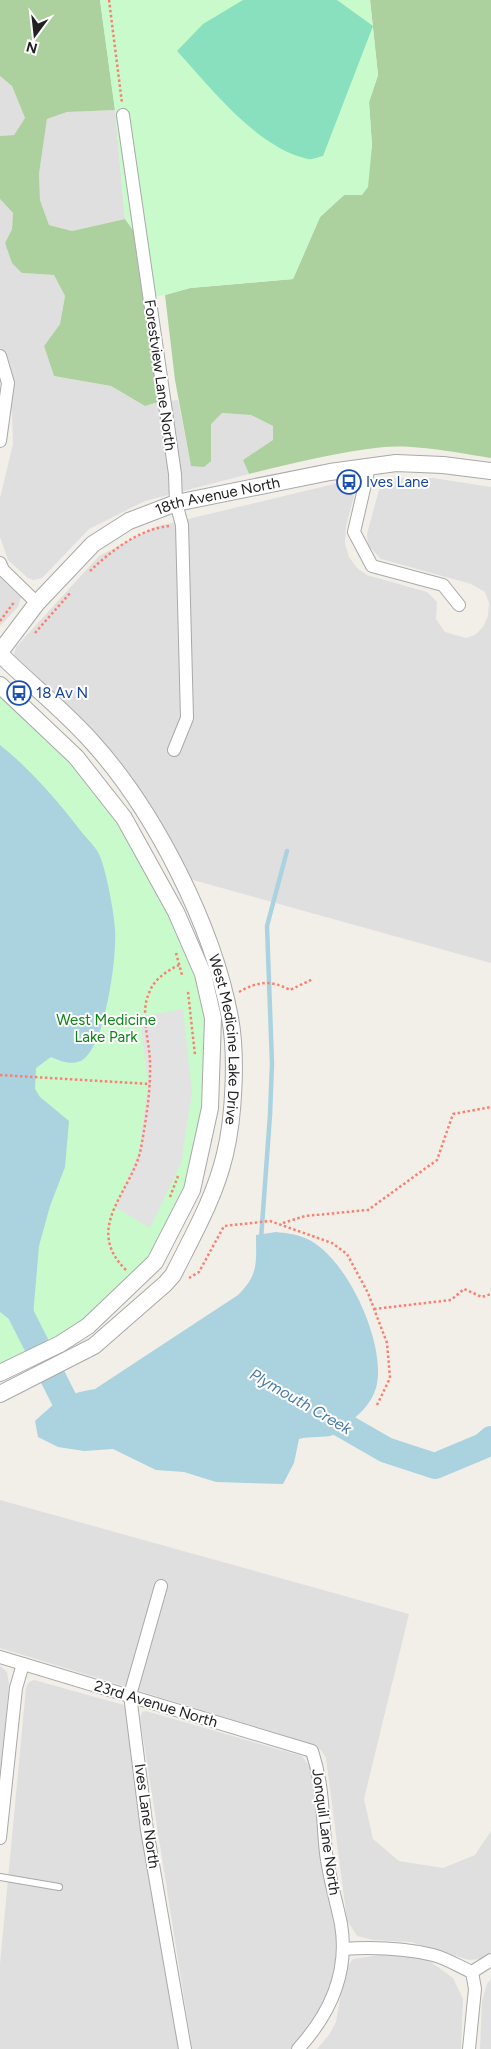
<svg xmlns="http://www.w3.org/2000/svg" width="491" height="2049" viewBox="0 0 491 2049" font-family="Figtree,sans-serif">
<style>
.residential{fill:#e0dfdf}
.forest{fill:#add19e}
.park{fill:#c8facc}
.pitch{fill:#88e0be}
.parking{fill:#e2e2e2}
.water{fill:#aad3df}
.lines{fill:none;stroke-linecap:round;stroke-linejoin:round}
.stream{stroke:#aad3df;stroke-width:4.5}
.river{stroke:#aad3df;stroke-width:26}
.service-casing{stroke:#a9a9a9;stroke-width:8}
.minor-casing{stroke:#a9a9a9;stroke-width:14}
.tertiary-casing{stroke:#a9a9a9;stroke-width:18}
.path{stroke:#fa8072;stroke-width:2.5;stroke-dasharray:2.5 2.5;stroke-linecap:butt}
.service{stroke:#fff;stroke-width:6}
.minor{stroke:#fff;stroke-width:12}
.tertiary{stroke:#fff;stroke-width:16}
.labels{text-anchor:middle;stroke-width:4;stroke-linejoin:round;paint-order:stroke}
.street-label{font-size:15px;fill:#222;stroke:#fff}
.transit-label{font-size:15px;fill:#164399;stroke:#fff;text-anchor:start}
.park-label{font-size:15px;fill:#0c8416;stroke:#fff}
.water-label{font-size:16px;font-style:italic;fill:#4a7aab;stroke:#fff}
</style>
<rect width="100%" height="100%" fill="#f2efe9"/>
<!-- residential -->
<g class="residential">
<polygon points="0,76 12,86 25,118 14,135 0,136"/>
<polygon points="115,110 125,219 72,231 49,225 40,200 39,174 47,119 67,112"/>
<polygon points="0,199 13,213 12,229 5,243 22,273 54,275 65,296 60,324 44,346 54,376 111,386 145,406 158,402 178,400 191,466 211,461 211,423 222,413 251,415 273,426 274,440 243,460 249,474 145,501 89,529 42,578 33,580 28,578 8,560 0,537 0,498 13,444 12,413 0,352"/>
<polygon points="388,478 433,478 491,487 491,963 186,878 132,782 13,657 16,647 99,556 155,527 338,483 344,485 354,496 346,526 345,544 349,557 357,568 367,575 427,592 437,602 436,619 445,632 466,638 475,635 483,627 488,616 489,603 485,592 471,584 381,559 368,545 367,534 380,486"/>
<polygon points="0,573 21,597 18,607 0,626"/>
<polygon points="0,1500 409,1614 364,1799 373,1839 399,1861 443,1868 475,1855 491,1831 491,1952 482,1959 469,1960 411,1942 373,1940 357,1936 347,1920 326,1758 321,1750 309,1743 0,1648"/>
<polygon points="0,1666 7,1672 9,1684 0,1790"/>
<polygon points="34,1680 124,1705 127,1709 138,1814 179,2049 0,2049 0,1964 26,1688 29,1682"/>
<polygon points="146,1711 302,1756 312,1770 336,1936 335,1973 326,2020 293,2049 192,2049 140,1718 142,1712"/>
<polygon points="392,1953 428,1960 453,1978 463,1999 461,2049 317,2049 329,2035 336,2022 345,1970 353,1959"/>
<polygon points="491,1979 491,2049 480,2049 482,2001 487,1984"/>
</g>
<!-- forest -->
<g class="forest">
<polygon points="0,0 100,0 115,110 67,112 47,119 39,174 40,200 49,225 72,231 125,219 133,230 158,402 145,406 111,386 54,376 44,346 60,324 65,296 54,275 22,273 12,263 5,243 12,229 13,213 0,199 0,136 14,135 25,118 12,86 0,76"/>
<path d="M370 0H491V458C461 453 413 444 384 447 338 452 293 463 249 474L243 460 273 440V426L251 415 222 413 211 424V461L204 467 191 466 175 380 165 295 190 288 293 279 320 217 344 195H361L372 146 369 102 378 75Z"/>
</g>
<!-- park -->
<g class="park">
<polygon points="100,0 370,0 378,75 369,102 372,146 368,187 362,195 344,195 320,217 293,279 190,288 165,295 143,298 133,230 125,219 115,110"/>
<polygon points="0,685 124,818 203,974 210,1108 192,1190 155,1262 88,1326 0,1373"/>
</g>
<!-- pitch -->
<path class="pitch" d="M243 0H337L373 26 323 156C318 157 312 160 308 159 256 147 212 89 177 51L203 24Z"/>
<!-- parking -->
<polygon class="parking" points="183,1009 192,1093 181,1163 150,1228 115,1207 139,1153 148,1084 140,1017"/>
<!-- water -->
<g class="water">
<path d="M0 745C31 770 56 799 80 830 86 838 95 846 99 854 106 869 114 912 115 929 117 957 106 1037 86 1057 76 1067 62 1062 51 1057L36 1068 35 1089 40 1097 69 1121 65 1167 50 1206 39 1246 33 1316 17 1325 0 1312Z"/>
<path d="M276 1232C285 1233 296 1234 305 1238 346 1254 388 1346 376 1388 372 1402 361 1413 351 1421 346 1425 339 1433 333 1435 326 1438 310 1436 299 1439L294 1463 283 1484 216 1482 184 1472 156 1470 113 1449 84 1451 58 1447 38 1437 35 1421C58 1400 64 1394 95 1389L238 1295C259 1274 256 1263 256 1235Z"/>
</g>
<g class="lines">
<!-- stream -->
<polyline class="stream" points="261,1239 270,1115 272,1064 267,926 287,851"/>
<!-- river -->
<g class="river">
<polyline points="0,1273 75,1421 83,1421"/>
<polyline points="313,1408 386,1450 435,1466 483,1446 491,1439"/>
</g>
<!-- service casing -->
<g class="service-casing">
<polyline id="service" points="0,1877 59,1887"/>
</g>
<!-- minor casing -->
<g class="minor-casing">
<g id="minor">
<polyline points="123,115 175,474 176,503 182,525 187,718 174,750"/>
<polyline points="0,356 8,383 0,441"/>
<polyline points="369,467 354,532 372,566 443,585 459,605"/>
<polyline points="0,563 3,570 37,603"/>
<polyline points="161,1586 130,1695 147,1830 185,2049"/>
<path d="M0 1657 312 1751C324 1788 322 1816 326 1853 329 1877 336 1900 341 1924 349 1972 330 2014 298 2049"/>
<polyline points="0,1838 16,1688 23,1664"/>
<path d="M343 1949C373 1947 403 1948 433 1955 446 1958 460 1967 472 1972"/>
<polyline points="469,2049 475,1989 472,1972 491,1960"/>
</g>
</g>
<!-- tertiary casing -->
<g class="tertiary-casing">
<g id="tertiary">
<path id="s1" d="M0 652 37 603 93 544 129 521 176 503 330 472 396 463 443 465 491 471"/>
<path id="s2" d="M0 654C30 684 65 711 93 743 155 812 213 926 230 1018 237 1055 234 1117 225 1154 215 1197 193 1235 173 1275L165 1284 94 1346 0 1394"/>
<polyline points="0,685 76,757 124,818 176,912 203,974 213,1018 210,1108 192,1190 155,1262 88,1326 60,1344 0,1373"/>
</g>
</g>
<!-- path -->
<g class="path">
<polyline points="109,0 122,103"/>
<path d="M90 571C111 551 139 529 169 526"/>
<polyline points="0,621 15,601"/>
<polyline points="35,633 71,592"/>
<polyline points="176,953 182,975"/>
<polyline points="188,992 195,1055"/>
<path d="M239 992C258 981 271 980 290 990L313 979"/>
<polyline points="0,1075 150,1084"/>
<polyline points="170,1197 178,1176"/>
<polyline points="283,1223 305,1216 368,1210 437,1160 453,1114 491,1107"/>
<path d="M126 1270C82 1227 133 1191 141 1148 146 1120 151 1090 150 1061 149 1039 140 1013 149 993 154 979 167 971 179 965"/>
<polyline points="189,1278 199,1272 224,1226 270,1221 332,1243 347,1254 368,1293 387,1343 390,1378 376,1407"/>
<polyline points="374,1309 451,1300 464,1289 482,1297 491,1294"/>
</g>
<!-- service -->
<use href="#service" class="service"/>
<!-- minor -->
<use href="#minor" class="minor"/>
<!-- tertiary -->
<use href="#tertiary" class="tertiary"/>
</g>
<!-- icons -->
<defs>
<g id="bus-ring" transform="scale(1.25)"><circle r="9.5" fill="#fff" stroke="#1a4fb4" stroke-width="1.5"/><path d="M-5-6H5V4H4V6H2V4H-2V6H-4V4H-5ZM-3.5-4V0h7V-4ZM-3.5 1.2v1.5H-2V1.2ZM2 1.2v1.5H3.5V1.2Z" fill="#1a4fb4"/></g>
</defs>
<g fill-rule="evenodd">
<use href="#bus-ring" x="349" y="482"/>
<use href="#bus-ring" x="19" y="693"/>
</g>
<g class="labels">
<!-- street labels -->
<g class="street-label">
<text transform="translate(160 375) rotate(82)" y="5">Forestview Lane North</text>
<text dy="5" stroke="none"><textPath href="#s1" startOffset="278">18th Avenue North</textPath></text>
<text dy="5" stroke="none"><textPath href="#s2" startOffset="460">West Medicine Lake Drive</textPath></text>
<text transform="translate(156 1704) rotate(17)" y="5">23rd Avenue North</text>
<text transform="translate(147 1816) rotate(82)" y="5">Ives Lane North</text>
<text transform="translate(326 1832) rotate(82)" y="5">Jonquil Lane North</text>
</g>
<!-- transit labels -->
<g class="transit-label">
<text x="366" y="487">Ives Lane</text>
<text x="36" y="698">18 Av N</text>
</g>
<!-- park labels -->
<g class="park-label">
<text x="106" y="1025">West Medicine<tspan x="106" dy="17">Lake Park</tspan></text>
</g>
<!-- water labels -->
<g class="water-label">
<text transform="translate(301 1401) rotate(30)" y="6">Plymouth Creek</text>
</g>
</g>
<!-- north arrow -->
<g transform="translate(35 35) rotate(195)" stroke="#ffffff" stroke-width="4" paint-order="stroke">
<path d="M0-4L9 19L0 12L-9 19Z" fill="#222222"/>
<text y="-8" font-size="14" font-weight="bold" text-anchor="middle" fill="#222222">N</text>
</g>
</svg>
